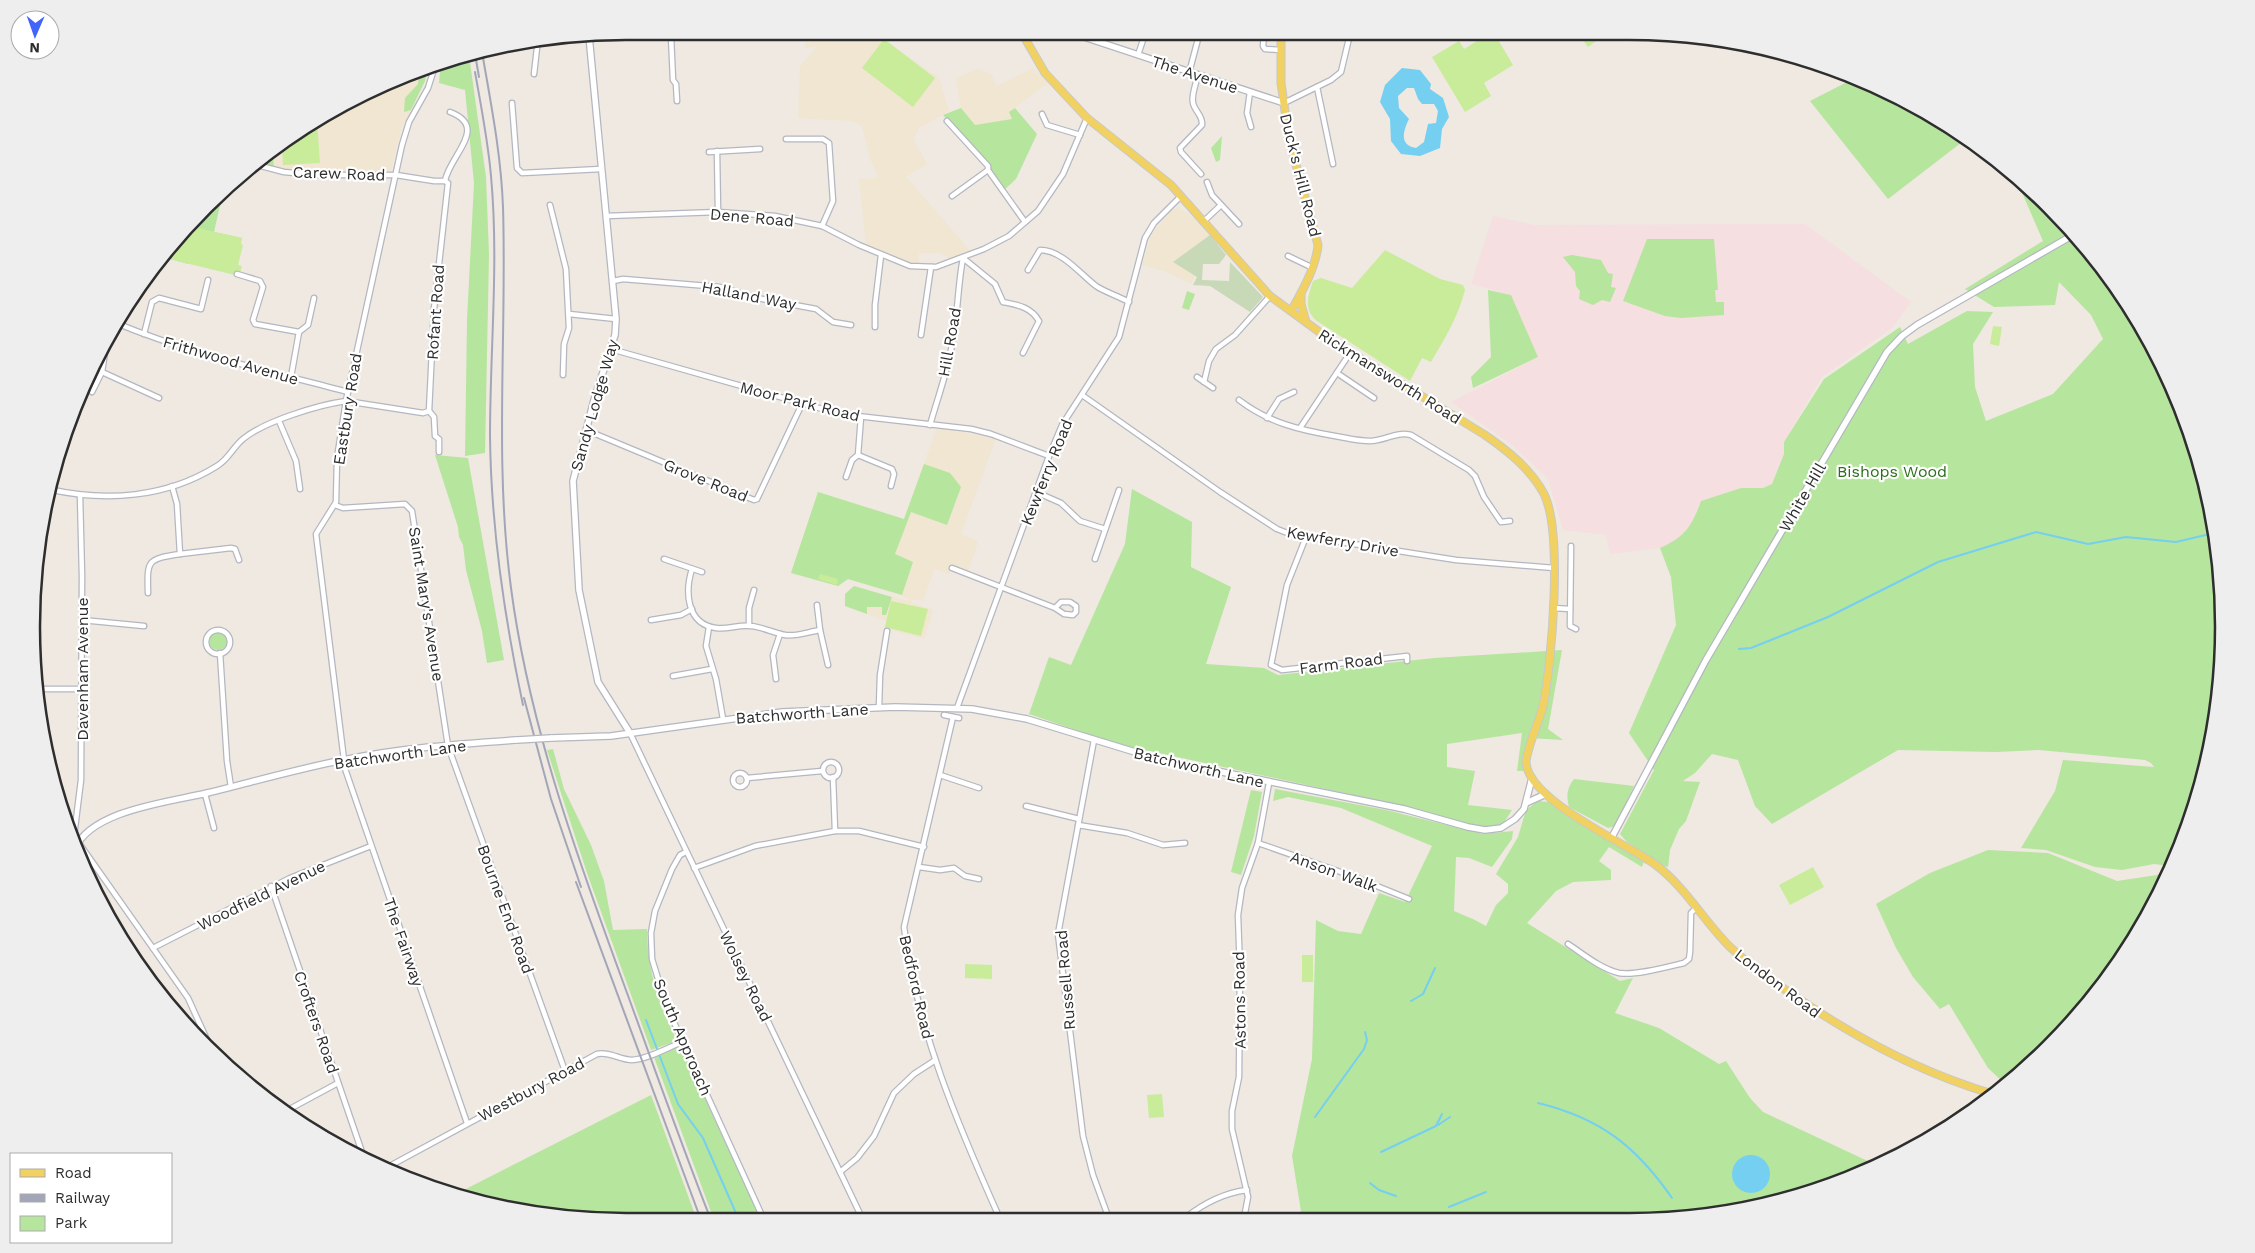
<svg xmlns="http://www.w3.org/2000/svg" width="2255" height="1253" viewBox="0 0 2255 1253" font-family="'Work Sans',sans-serif">
<style>
.education{fill:#f0e6d1}
.medical{fill:#f5dfe0}
.green{fill:#b6e59e}
.cemetery{fill:#c8d9b8}
.pitch{fill:#c9ec9a}
.water{fill:#75cff0;fill-rule:evenodd}
.lines{fill:none;stroke-linecap:round;stroke-linejoin:round}
.stream{stroke:#75cff0;stroke-width:2}
.minor-casing{stroke:#b4b7c1;stroke-width:7}
.tertiary-casing{stroke:#b4b7c1;stroke-width:8}
.primary-casing{stroke:#c9c9c9;stroke-width:9}
.minor{stroke:#fff;stroke-width:4.5}
.tertiary{stroke:#fff;stroke-width:5.5}
.primary{stroke:#f2d163;stroke-width:7}
.rail{stroke:#a3a6b8;stroke-width:2}
.tertiary-bridge-casing{stroke:#b4b7c1;stroke-width:8;stroke-linecap:butt}
.tertiary-bridge{stroke:#fff;stroke-width:5.5}
.labels{text-anchor:middle;stroke-width:4.5;stroke-linejoin:round;paint-order:stroke}
.street-label{font-size:16px;fill:#2e2e2e;stroke:#fff}
.park-label{font-size:16px;fill:#2c6e1b;stroke:#fff}
.rim{fill:none;stroke:#2e2e2e;stroke-width:2.5}
</style>
<rect width="100%" height="100%" fill="#efe9e1"/>
<!-- education -->
<g class="education">
<polygon points="807,35 877,35 939,78 949,111 919,128 913,139 927,164 906,177 972,253 951,263 947,256 940,253 919,253 918,267 892,258 866,244 859,179 879,178 870,159 862,126 852,121 798,118 800,67 817,46 805,48"/>
<polygon points="428,66 425,81 401,129 391,171 322,174 284,169 255,163 264,154 363,93"/>
<polygon points="1033,68 1048,83 1009,112 1012,119 975,125 961,108 956,78 978,69 991,74 997,86"/>
<polygon points="1178,207 1193,217 1210,235 1174,262 1195,275 1191,284 1164,271 1142,265 1151,235 1171,211"/>
<polygon points="937,428 996,438 961,534 978,542 968,571 953,565 949,574 934,569 923,601 912,599 911,602 933,610 924,639 884,628 886,621 845,606 845,594 854,586 908,601 909,598 848,579 838,586 791,573 818,492 904,519"/>
</g>
<!-- medical -->
<polygon class="medical" points="1493,216 1535,225 1805,224 1911,302 1892,328 1822,377 1784,442 1784,454 1772,484 1764,488 1741,488 1701,501 1693,523 1675,542 1660,548 1610,554 1606,535 1563,530 1548,479 1512,445 1451,402 1538,357 1511,295 1471,284"/>
<!-- green -->
<g class="green">
<polygon points="469,55 486,177 489,255 485,453 465,456 467,320 474,183 465,90 439,83 441,61"/>
<polygon points="428,66 425,81 411,110 404,112 405,98 418,84 419,70"/>
<polygon points="1851,80 1926,111 1966,139 1888,199 1810,101"/>
<polygon points="961,108 975,125 1012,119 1009,112 1015,108 1037,134 1016,179 1003,191 988,166 943,115"/>
<polygon points="1222,136 1220,160 1216,162 1211,148"/>
<polygon points="272,149 274,167 255,163"/>
<path d="M2014 174 2101 264 2162 363 2204 473 2222 588 2219 704 2192 818 2170 866 2154 864 2122 870 2095 867 2046 850 2021 848 2055 791 2063 760 2154 767 2151 763 2145 760 2039 750 1996 752 1898 750 1772 824 1755 806 1738 760 1712 754 1695 773 1683 781 1700 782 1686 821 1679 829 1670 850 1668 867 1664 866 1627 842 1620 834 1654 770 1629 733 1676 625 1671 577 1660 548C1685 537 1692 526 1701 501L1741 488H1763L1772 484 1784 454V442L1824 379 1900 327 1908 344 1967 311 1993 312 1973 344 1975 387 1986 421 2053 394 2103 339 2091 315 2059 282 2055 305 1994 307 1965 289 2043 241Z"/>
<polygon points="214,198 221,201 214,232 242,238 188,264 164,257"/>
<polygon points="1647,239 1714,239 1718,290 1715,290 1716,302 1724,302 1724,315 1681,318 1665,316 1623,301"/>
<polygon points="1572,255 1601,260 1608,273 1613,274 1611,287 1616,288 1610,302 1602,300 1593,305 1579,299 1580,291 1576,286 1575,272 1563,257"/>
<polygon points="1488,290 1511,295 1538,357 1473,388 1471,377 1491,357"/>
<polygon points="1187,291 1195,294 1189,310 1182,308"/>
<polygon points="435,455 468,458 504,660 487,663 482,631 466,570 463,545 459,537 458,527"/>
<polygon points="924,464 950,473 961,487 947,525 911,512 895,554 913,562 902,595 848,579 838,586 791,573 818,492 904,519"/>
<polygon points="1132,489 1192,522 1191,567 1231,587 1206,664 1264,668 1278,675 1434,658 1562,650 1548,729 1563,740 1529,738 1523,771 1517,771 1522,733 1447,744 1447,767 1475,771 1468,805 1512,810 1503,824 1492,826 1474,826 1395,804 1117,744 1029,714 1049,657 1071,665 1125,544"/>
<polygon points="854,586 892,597 886,615 882,615 882,607 867,607 867,614 845,606 845,594"/>
<circle cx="218" cy="641" r="9"/>
<path d="M553 749 564 789 591 845 604 881 613 930 647 929C647 967 658 1002 675 1037L671 1043 651 1050 587 873 547 750Z"/>
<path d="M1574 779 1634 786 1615 826 1608 828 1569 807C1566 795 1567 788 1574 779Z"/>
<polygon points="1275,789 1386,810 1483,834 1513,831 1512,839 1492,867 1469,858 1456,857 1454,911 1475,920 1486,926 1496,905 1508,893 1508,884 1496,874 1518,837 1526,810 1538,801 1549,802 1644,861 1642,867 1609,847 1599,861 1611,870 1611,880 1573,882 1556,891 1527,923 1620,981 1633,978 1615,1013 1659,1028 1719,1064 1726,1061 1750,1098 1763,1112 1874,1164 1820,1190 1706,1217 1290,1218 1301,1211 1292,1156 1312,1059 1316,920 1338,931 1361,934 1379,893 1405,902 1432,846 1341,808 1288,797 1273,801"/>
<polygon points="1251,790 1262,792 1254,836 1241,875 1231,872"/>
<polygon points="1988,850 2048,853 2117,881 2157,875 2170,867 2144,924 2050,1047 2005,1084 1988,1068 1949,1004 1940,1009 1913,977 1896,948 1876,904 1930,873"/>
<polygon points="673,1048 682,1049 761,1220 714,1220 654,1057"/>
<polygon points="651,1095 697,1220 588,1220 456,1194"/>
</g>
<!-- cemetery -->
<polygon class="cemetery" points="1210,235 1226,255 1219,264 1203,264 1202,280 1229,281 1230,262 1263,297 1250,312 1210,286 1193,285 1197,277 1173,262"/>
<!-- pitch -->
<g class="pitch">
<polygon points="1490,33 1494,33 1513,65 1484,83 1491,96 1465,112 1432,57 1459,41 1464,49"/>
<polygon points="1578,33 1607,33 1588,47"/>
<polygon points="884,39 935,78 913,107 862,68"/>
<polygon points="317,122 320,163 283,165 282,143"/>
<polygon points="189,226 242,238 241,244 243,245 238,265 242,266 239,276 165,258"/>
<path d="M1385 250 1440 279 1463 285 1465 290C1458 317 1445 338 1431 362L1422 358 1410 381 1317 321C1303 309 1308 296 1313 281L1321 278 1352 288Z"/>
<polygon points="1993,326 2002,327 1999,346 1990,344"/>
<polygon points="820,574 838,579 837,585 818,579"/>
<polygon points="891,601 928,609 921,636 885,627"/>
<polygon points="1813,867 1824,887 1790,905 1779,885"/>
<rect x="1302" y="955" width="11" height="27"/>
<polygon points="965,964 992,965 992,979 965,978"/>
<polygon points="1162,1094 1164,1117 1149,1118 1147,1095"/>
</g>
<!-- water -->
<g class="water">
<path d="M1402 68 1420 70 1431 84 1430 89 1443 98 1449 117 1442 129 1440 148 1420 156 1401 154 1391 141 1390 119 1380 102 1385 85ZM1407 88H1414L1418 99 1422 104H1434L1438 111 1436 123 1428 124 1424 142 1416 148C1399 145 1403 131 1409 119L1399 108 1398 96Z"/>
<circle cx="1751" cy="1174" r="19"/>
</g>
<g class="lines">
<!-- stream -->
<g class="stream">
<polyline points="1739,649 1751,648 1828,617 1938,562 2036,532 2088,544 2126,537 2176,542 2214,533"/>
<polyline points="1411,1001 1423,994 1435,968"/>
<polyline points="646,1020 678,1104 703,1138 739,1220"/>
<path d="M1538 1103C1600 1118 1636 1146 1672 1198"/>
<polyline points="1315,1117 1364,1049 1367,1040 1365,1032"/>
<polyline points="1438,1125 1450,1117"/>
<polyline points="1381,1152 1436,1126 1442,1114"/>
<polyline points="1370,1183 1379,1190 1396,1196"/>
<polyline points="1449,1207 1486,1192"/>
</g>
<!-- minor casing -->
<g class="minor-casing">
<g id="minor">
<polyline points="1264,34 1263,46 1265,49 1280,50"/>
<polyline points="671,36 673,80 676,84 677,101"/>
<polyline points="1138,55 1145,34"/>
<polyline points="1189,73 1198,39 1203,34"/>
<polyline points="534,74 538,39"/>
<path d="M1198 75C1196 84 1191 95 1193 103 1195 112 1203 115 1202 125L1180 148 1181 152 1201 174"/>
<polyline points="1317,87 1333,164"/>
<polyline points="1250,92 1247,113 1251,127"/>
<polyline points="512,103 517,168 522,173 601,169"/>
<polyline points="1284,103 1331,80 1341,72 1350,34"/>
<polyline points="1042,114 1047,125 1080,135"/>
<polyline points="947,121 988,166 988,170 1025,222"/>
<polyline points="786,139 823,139 829,143 833,201 822,226"/>
<polyline points="717,151 718,212"/>
<polyline points="709,152 760,149"/>
<path d="M445 181C449 156 490 127 450 112"/>
<polyline points="1207,182 1212,195 1239,224"/>
<polyline points="952,196 988,170"/>
<polyline points="550,205 566,269 569,328 564,344 563,375"/>
<polyline points="606,216 718,212 775,216 822,226 859,245 910,266 936,267 984,249 1009,236 1038,211 1063,174 1087,118"/>
<polyline points="1203,222 1221,205"/>
<polyline points="1288,256 1311,267"/>
<path d="M963 258 995 284 1003 302C1018 305 1031 307 1039 321L1023 353"/>
<path d="M1028 270 1040 250C1062 250 1080 274 1096 286 1105 292 1118 296 1129 302"/>
<polyline points="237,274 260,281 263,287 253,320 255,324 299,332"/>
<polyline points="613,281 623,279 720,287 757,298 816,309 833,322 851,325"/>
<polyline points="569,314 616,319"/>
<path d="M116 323C191 354 269 371 348 392"/>
<polyline points="875,327 875,305 881,255"/>
<polyline points="144,334 152,302 159,298 201,309 208,280"/>
<polyline points="921,335 931,267"/>
<polyline points="611,349 840,414 971,429 991,434 1049,456"/>
<polyline points="102,372 159,398"/>
<polyline points="1337,373 1374,398"/>
<polyline points="291,377 299,332 308,325 314,298"/>
<polyline points="1197,377 1213,388"/>
<polyline points="1204,382 1209,361 1216,349 1235,335 1270,296"/>
<polyline points="92,392 102,372 106,346 117,324"/>
<polyline points="1082,395 1220,492 1277,529 1290,534 1456,560 1554,568"/>
<path d="M1239 400C1269 423 1300 430 1335 436 1347 438 1358 441 1370 441 1385 441 1396 431 1411 435L1469 470 1475 476 1484 497 1501 522 1510 521"/>
<polyline points="429,411 434,417 435,436 439,439 439,452"/>
<polyline points="1267,418 1279,399 1294,392"/>
<polyline points="279,421 296,461 300,489"/>
<path d="M930 425C937 400 946 376 951 350 958 320 957 289 963 258"/>
<polyline points="1300,428 1350,353"/>
<polyline points="586,430 754,500 757,499 802,404"/>
<polyline points="858,455 892,469 894,474 891,486"/>
<polyline points="846,477 852,460 858,455 861,417"/>
<path d="M48 489C106 502 166 498 217 466 229 459 233 447 243 439 265 421 318 405 346 401L423 413 429 411 434 309 448 183 445 181H434L396 175H317L284 172 253 164"/>
<polyline points="1036,492 1061,503 1080,521 1105,529"/>
<polyline points="80,495 82,576 81,780 74,836 188,998 213,1053"/>
<polyline points="335,505 343,508 405,504 412,511 448,746 565,1071"/>
<polyline points="1306,537 1287,585 1271,665 1282,670 1407,656 1407,661"/>
<polyline points="1571,546 1570,626 1576,629"/>
<polyline points="180,554 231,548 235,549 239,560"/>
<polyline points="664,559 702,572"/>
<polyline points="1095,559 1119,490"/>
<polyline points="952,568 1055,608 1064,614 1073,615 1076,612 1076,606 1070,602 1061,602 1055,608"/>
<path d="M692 569C685 591 686 624 716 628 728 630 739 624 751 626 763 627 773 633 785 635 796 637 808 632 820 630"/>
<path d="M148 593C147 560 147 559 180 554L177 504 172 486"/>
<polyline points="817,605 820,630 828,665"/>
<polyline points="1553,608 1570,609"/>
<polyline points="82,620 144,626"/>
<polyline points="651,620 681,615 692,609"/>
<polyline points="749,625 749,608 754,590"/>
<polyline points="709,627 706,646 716,679 723,719"/>
<circle cx="218" cy="642" r="12"/>
<polyline points="220,653 227,761 231,787"/>
<polyline points="673,676 712,669"/>
<polyline points="776,679 773,655 780,634"/>
<polyline points="36,689 82,689"/>
<polyline points="879,707 880,675 887,631"/>
<polyline points="957,708 1049,456 1062,425 1119,337 1145,238 1154,223 1181,196"/>
<polyline points="944,715 959,718"/>
<path d="M953 717 904 927C917 1030 958 1125 1000 1219"/>
<polyline points="630,733 863,1220"/>
<polyline points="1094,740 1058,934 1083,1136 1093,1175 1109,1219"/>
<polyline points="342,760 467,1123"/>
<polyline points="344,760 316,534 336,502 337,458 346,401 402,145 409,122 428,88 436,63"/>
<circle cx="831" cy="770" r="8"/>
<circle cx="740" cy="780" r="7"/>
<polyline points="940,775 979,788"/>
<polyline points="833,777 835,831"/>
<polyline points="747,778 822,771"/>
<polyline points="205,794 214,828"/>
<polyline points="1026,806 1079,819"/>
<polyline points="1078,825 1127,833 1163,845 1185,843"/>
<polyline points="1258,843 1352,876 1409,899"/>
<polyline points="686,852 680,855 672,869 655,911 651,933 652,959 666,1005 764,1220"/>
<polyline points="919,867 940,870 954,868 965,876 979,879"/>
<polyline points="694,868 755,846 835,831 859,831 924,847"/>
<polyline points="271,886 364,1158"/>
<path d="M1568 944C1583 954 1601 969 1619 973 1635 976 1667 967 1684 963L1689 959 1690 952 1691 913 1696 908"/>
<polyline points="153,948 290,878 371,846"/>
<polyline points="286,1111 338,1083"/>
<path d="M386 1168 597 1054C609 1051 620 1060 632 1060 648 1059 667 1048 682 1042"/>
<polyline points="840,1172 857,1158 874,1136 894,1093 914,1074 934,1061"/>
<path d="M1185 1218C1204 1203 1223 1193 1247 1190"/>
<polyline points="1244,1218 1248,1197 1232,1129 1232,1111 1239,1077 1240,971 1238,915 1242,888 1258,843 1269,783"/>
</g>
</g>
<!-- tertiary casing -->
<g class="tertiary-casing">
<g id="tertiary">
<polyline points="1078,35 1284,103"/>
<polyline points="589,36 616,319 615,335 594,400 573,481 579,590 598,682 630,733"/>
<polyline points="551,738 611,736 782,712 895,707 972,709 1027,719 1158,759 1404,809 1468,827 1485,830 1501,828 1515,819 1524,809 1532,778"/>
<polyline points="1526,803 1546,794"/>
<polyline points="1612,837 1706,660 1887,352 1902,336 1917,325 2073,235"/>
<path d="M75 849C91 810 170 802 207 793 252 782 297 769 343 760 400 748 459 744 517 740"/>
</g>
</g>
<!-- primary casing -->
<g class="primary-casing">
<g id="primary">
<path d="M1281 34V83L1289 139 1318 245C1316 267 1302 292 1291 311"/>
<path d="M1023 35 1045 73 1087 118 1171 185 1270 296 1329 339 1485 435C1508 451 1531 469 1544 494 1563 532 1552 662 1543 706 1538 725 1529 742 1526 761 1526 800 1626 843 1656 865 1685 887 1704 921 1730 947 1749 965 1771 980 1793 995 1854 1037 1921 1073 1993 1094"/>
<polyline points="1301,293 1301,304 1306,322"/>
</g>
</g>
<!-- minor -->
<use href="#minor" class="minor"/>
<!-- tertiary -->
<use href="#tertiary" class="tertiary"/>
<!-- primary -->
<use href="#primary" class="primary"/>
<!-- rail -->
<g class="rail">
<path d="M482 52C491 104 501 154 503 207 507 334 494 461 511 588 529 724 576 854 623 982 652 1061 680 1141 711 1220"/>
<polyline points="475,54 479,77"/>
<path d="M475 72C481 106 488 141 491 176 499 262 490 349 490 436 491 527 504 616 523 705"/>
<polyline points="524,698 551,799 581,887"/>
<polyline points="576,882 701,1220"/>
</g>
<!-- tertiary-bridge casing -->
<g class="tertiary-bridge-casing">
<polyline id="tertiary-bridge" points="517,740 551,738"/>
</g>
<!-- tertiary-bridge -->
<use href="#tertiary-bridge" class="tertiary-bridge"/>
</g>
<g class="labels">
<!-- street labels -->
<g class="street-label">
<text transform="translate(1195 74) rotate(18)" y="6">The Avenue</text>
<text transform="translate(339 173) rotate(2)" y="6">Carew Road</text>
<text transform="translate(1301 175) rotate(76)" y="6">Duck's Hill Road</text>
<text transform="translate(752 217) rotate(5)" y="6">Dene Road</text>
<text transform="translate(749 295) rotate(11)" y="6">Halland Way</text>
<text transform="translate(435 312) rotate(-86)" y="6">Rofant Road</text>
<text transform="translate(949 342) rotate(-80)" y="6">Hill Road</text>
<text transform="translate(231 360) rotate(16)" y="6">Frithwood Avenue</text>
<text transform="translate(1390 376) rotate(32)" y="6">Rickmansworth Road</text>
<text transform="translate(800 401) rotate(14)" y="6">Moor Park Road</text>
<text transform="translate(594 405) rotate(-74)" y="6">Sandy Lodge Way</text>
<text transform="translate(347 409) rotate(-81)" y="6">Eastbury Road</text>
<text transform="translate(1046 472) rotate(-68)" y="6">Kewferry Road</text>
<text transform="translate(706 480) rotate(22)" y="6">Grove Road</text>
<text transform="translate(1802 497) rotate(-60)" y="6">White Hill</text>
<text transform="translate(1343 541) rotate(10)" y="6">Kewferry Drive</text>
<text transform="translate(427 604) rotate(81)" y="6">Saint Mary's Avenue</text>
<text transform="translate(1341 663) rotate(-7)" y="6">Farm Road</text>
<text transform="translate(82 669) rotate(-90)" y="6">Davenham Avenue</text>
<text transform="translate(802 713) rotate(-4)" y="6">Batchworth Lane</text>
<text transform="translate(400 754) rotate(-8)" y="6">Batchworth Lane</text>
<text transform="translate(1199 767) rotate(13)" y="6">Batchworth Lane</text>
<text transform="translate(1334 871) rotate(20)" y="6">Anson Walk</text>
<text transform="translate(261 895) rotate(-26)" y="6">Woodfield Avenue</text>
<text transform="translate(506 909) rotate(70)" y="6">Bourne End Road</text>
<text transform="translate(404 942) rotate(71)" y="6">The Fairway</text>
<text transform="translate(746 976) rotate(64)" y="6">Wolsey Road</text>
<text transform="translate(1065 980) rotate(-95)" y="6">Russell Road</text>
<text transform="translate(1778 983) rotate(37)" y="6">London Road</text>
<text transform="translate(917 987) rotate(77)" y="6">Bedford Road</text>
<text transform="translate(1239 1000) rotate(-91)" y="6">Astons Road</text>
<text transform="translate(317 1022) rotate(71)" y="6">Crofters Road</text>
<text transform="translate(683 1037) rotate(67)" y="6">South Approach</text>
<text transform="translate(531 1089) rotate(-28)" y="6">Westbury Road</text>
</g>
<!-- park labels -->
<g class="park-label">
<text x="1892" y="477">Bishops Wood</text>
</g>
</g>
<!-- crop -->
<path d="M0 0H2255V1253H0ZM626 40H1629A586 586 0 0 1 2215 626V627A586 586 0 0 1 1629 1213H626A586 586 0 0 1 40 627V626A586 586 0 0 1 626 40Z" fill="#eee" fill-rule="evenodd"/>
<path class="rim" d="M626 40H1629A586 586 0 0 1 2215 626V627A586 586 0 0 1 1629 1213H626A586 586 0 0 1 40 627V626A586 586 0 0 1 626 40Z"/>
<!-- legend -->
<rect x="10" y="1153" width="162" height="90" fill="#ffffff" stroke="#ababab"/>
<rect x="20" y="1169" width="25" height="8" fill="#f2d163" stroke="#ababab"/>
<text x="55" y="1178" font-size="15" fill="#2e2e2e">Road</text>
<rect x="20" y="1194" width="25" height="8" fill="#a3a6b8" stroke="#ababab"/>
<text x="55" y="1203" font-size="15" fill="#2e2e2e">Railway</text>
<rect x="20" y="1216" width="25" height="15" fill="#b6e59e" stroke="#ababab"/>
<text x="55" y="1228" font-size="15" fill="#2e2e2e">Park</text>
<!-- north arrow -->
<g transform="translate(35 35) rotate(182)"><circle r="24" fill="#ffffff" stroke="#ababab"/>
<path d="M0-4L9 19L0 12L-9 19Z" fill="#4264fb"/>
<text y="-8" font-size="14" font-weight="bold" text-anchor="middle" fill="#2e2e2e">N</text>
</g>
</svg>
